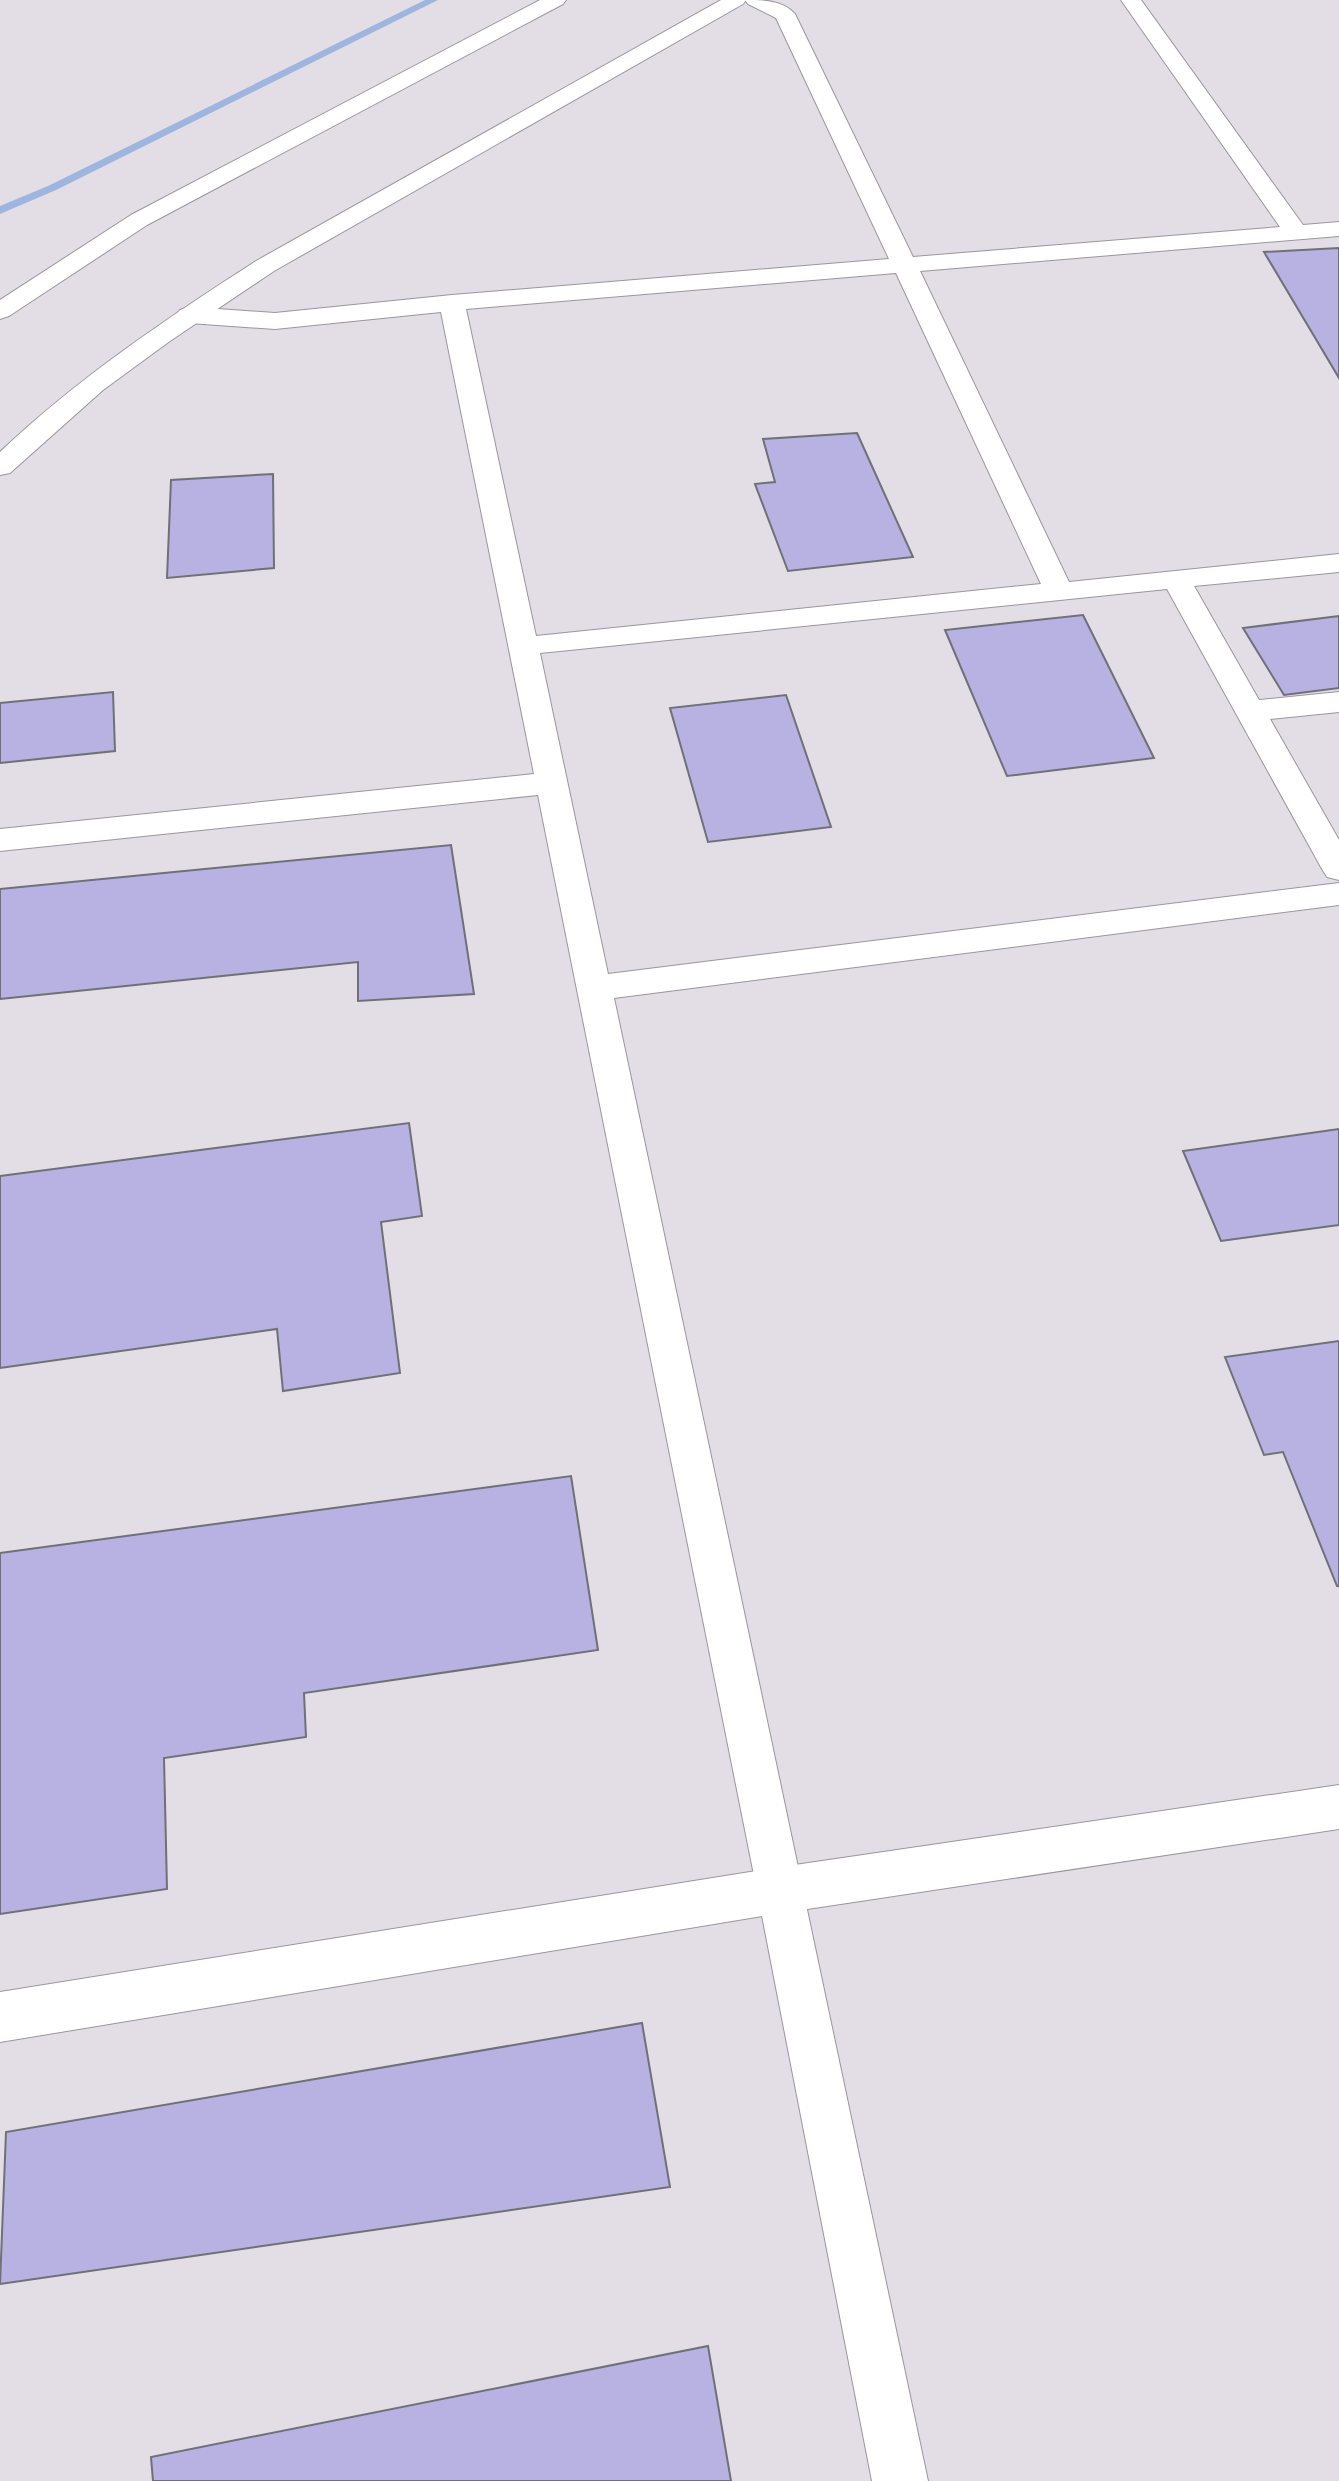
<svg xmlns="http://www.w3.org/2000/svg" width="1339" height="2481" viewBox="0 0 1339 2481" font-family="Signika,sans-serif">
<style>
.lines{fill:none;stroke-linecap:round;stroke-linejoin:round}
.stream{fill:#9db5df;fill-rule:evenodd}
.building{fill:#b7b2e1;stroke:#707078;stroke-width:2}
.street-casing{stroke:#9b959d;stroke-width:2}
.secondary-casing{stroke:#9b959d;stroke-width:2}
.street{fill:#fff;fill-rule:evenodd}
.secondary{fill:#fff;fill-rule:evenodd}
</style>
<rect width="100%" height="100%" fill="#e3dde5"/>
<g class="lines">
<!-- stream -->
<polygon class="stream" points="425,0 438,0 56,190 0,214 0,206 48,186"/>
</g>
<!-- building -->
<g class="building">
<polygon points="1339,248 1339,378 1264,252"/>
<polygon points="857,433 913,557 788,571 755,484 775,482 763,439"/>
<polygon points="273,474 274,568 167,578 171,480"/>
<polygon points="1083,615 1154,758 1007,776 945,630"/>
<polygon points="1339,616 1339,688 1284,695 1243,628"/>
<polygon points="113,692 115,751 0,763 0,703"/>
<polygon points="786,695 831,827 708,842 670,708"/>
<polygon points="451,845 474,994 358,1001 358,962 0,999 0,889"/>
<polygon points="409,1123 422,1216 381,1222 400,1373 283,1391 277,1329 0,1368 0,1176"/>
<polygon points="1339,1129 1339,1225 1221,1241 1183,1151"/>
<polygon points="1339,1341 1339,1586 1337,1586 1283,1452 1264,1455 1225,1357"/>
<polygon points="571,1476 598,1650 304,1693 306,1737 164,1758 167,1889 0,1914 0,1553"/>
<polygon points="642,2023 670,2187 0,2284 6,2132"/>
<polygon points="708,2346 731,2481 153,2481 151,2457"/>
</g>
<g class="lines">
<!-- street casing -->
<g class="street-casing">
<g id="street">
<polygon points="540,0 566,0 563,4 147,225 9,316 0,319 0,300 131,215"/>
<path d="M745 0C762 0 783 0 795 14L913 257 1280 227 1121 0H1141L1303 225 1339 222V236L920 271 1069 582 1339 554V572L1194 586 1259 700 1339 692V712L1270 719 1339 840V880L1327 877 1322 869 1167 589 540 653 608 974 1339 883V905L614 998 928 2481H872L757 1890 538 795 0 851V829L534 774 441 312 275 329 189 323 180 320 176 315 180 310 189 307 275 313 452 295 889 259 776 18 748 4ZM896 273 1041 584 536 636 466 309Z"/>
</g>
</g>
<!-- secondary casing -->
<g class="secondary-casing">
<g id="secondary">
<path d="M721 0H746L743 4 274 271 170 341 103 390 10 473 0 475V452C78 378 166 319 256 261Z"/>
<polygon points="1339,1785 1339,1829 781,1913 0,2042 0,1992 781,1867"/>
</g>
</g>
<!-- street -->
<use href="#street" class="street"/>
<!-- secondary -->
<use href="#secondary" class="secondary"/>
</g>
</svg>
